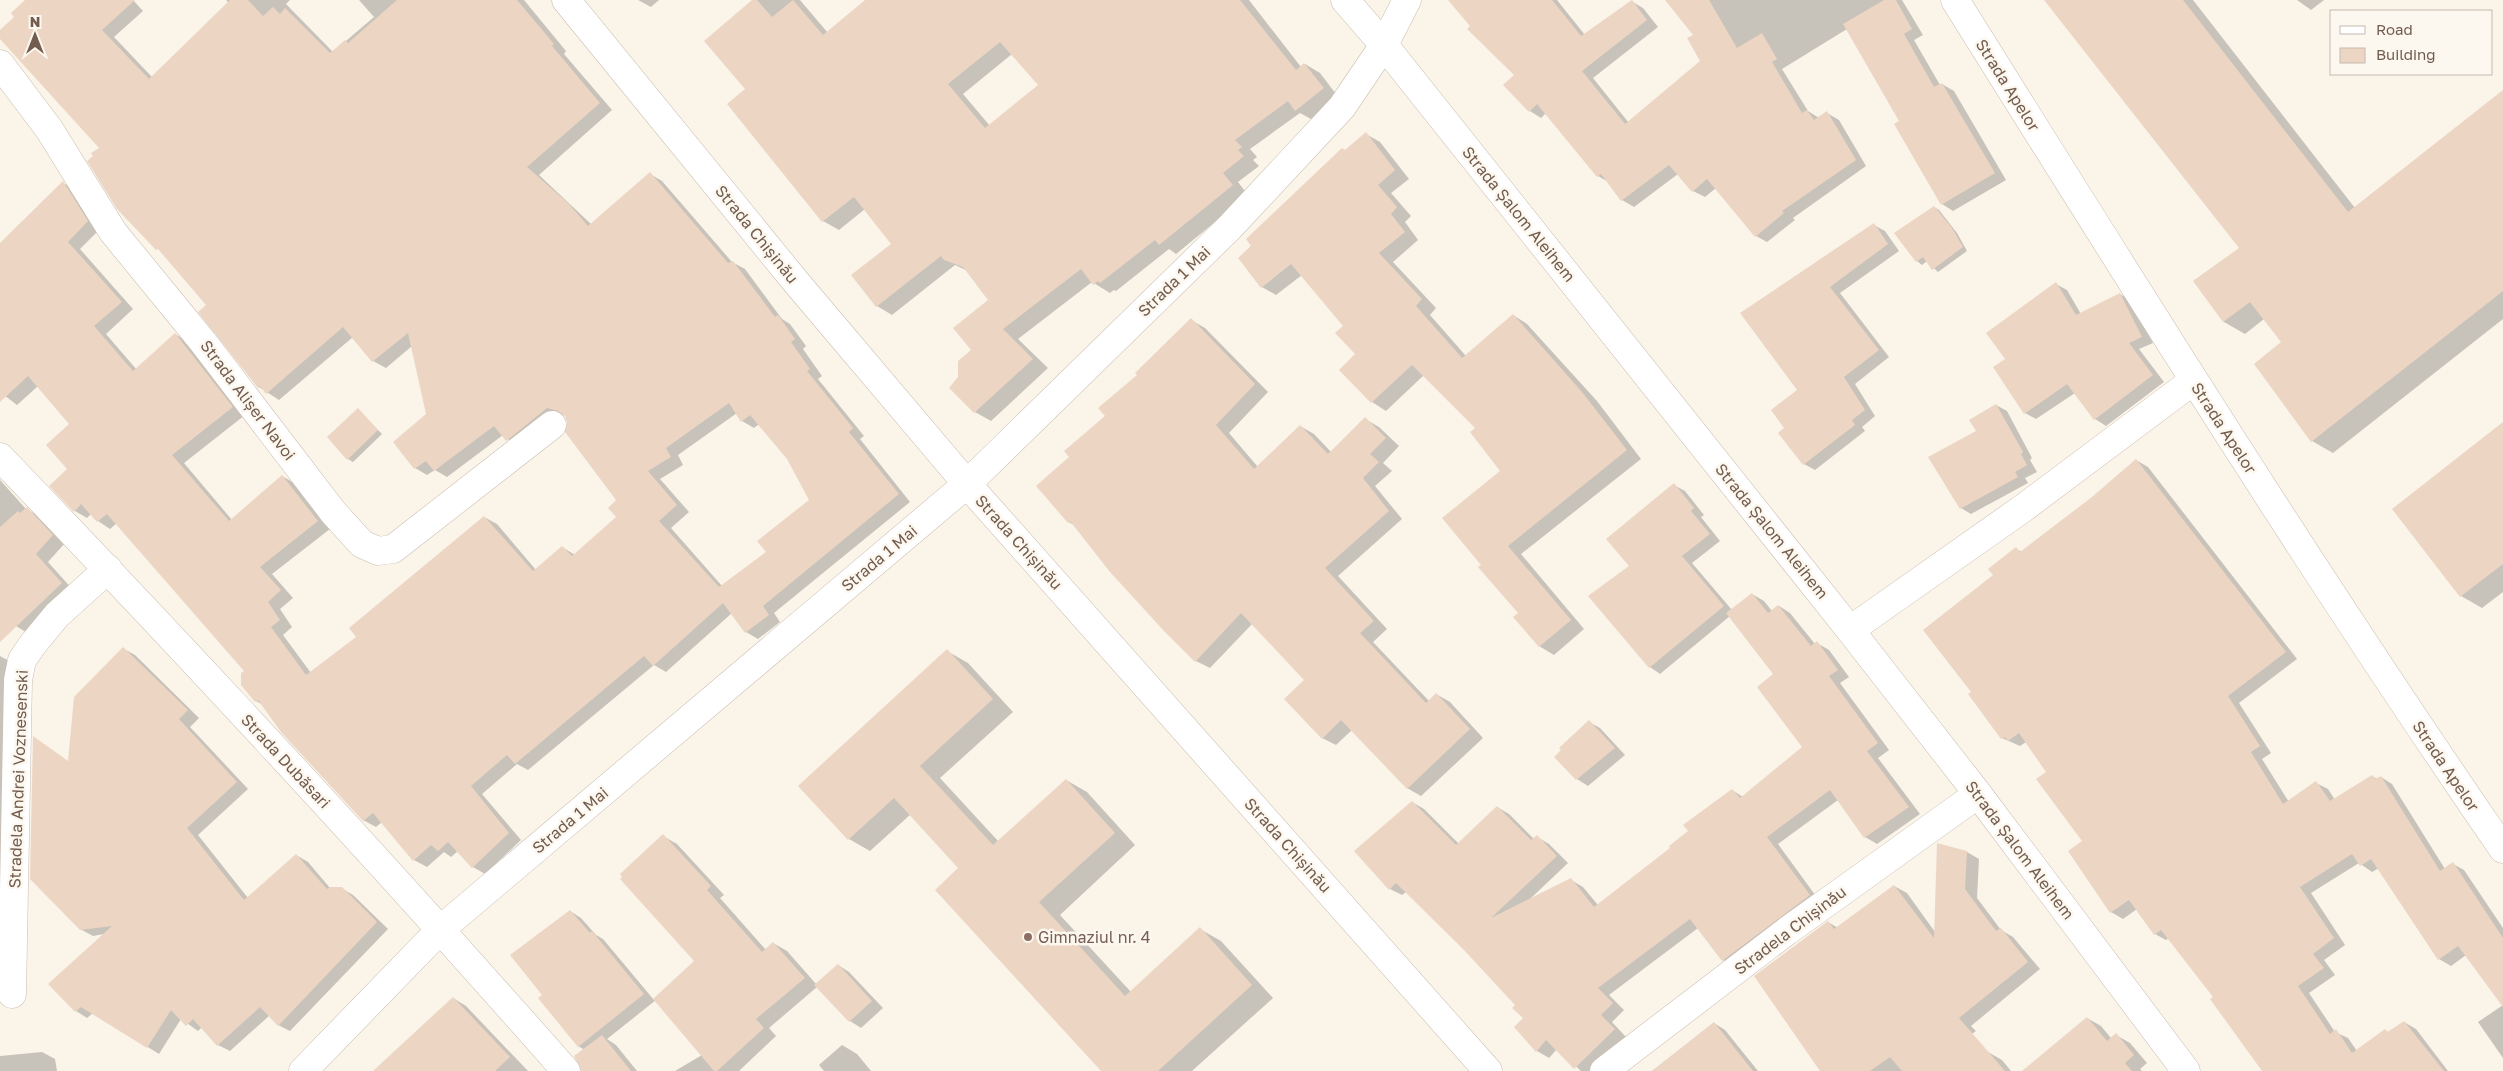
<svg xmlns="http://www.w3.org/2000/svg" width="2503" height="1071" viewBox="0 0 2503 1071" font-family="'Golos Text',sans-serif">
<style>
.shadow{fill:#0003;fill-rule:evenodd}
.building{fill:#edd5c3;fill-rule:evenodd}
.lines{fill:none;stroke-linecap:round;stroke-linejoin:round}
.minor-casing{stroke:#cbbcb0;stroke-width:29}
.minor{stroke:#fff;stroke-width:28}
.education-dot{fill:#8d6e63;stroke:#fdf8ef;stroke-width:2}
.labels{text-anchor:middle;stroke-width:5;stroke-linejoin:round;paint-order:stroke}
.street-label{font-size:16px;fill:#725c4f;stroke:#fdf8ef}
.education-label{font-size:16px;fill:#785e54;stroke:#fdf8ef;text-anchor:start}
</style>
<rect width="100%" height="100%" fill="#faf4e9"/>
<!-- shadow -->
<g class="shadow">
<path d="M27 0H133L143 11 114 37 152 77 229 3 226 0H290L286 4 333 52 374 17 359 0H524L566 51 564 54 612 110 539 175 592 225 650 174 662 181 732 262 745 269 782 319 790 324 806 346 803 349 822 376 818 379 864 436 860 439 910 502 774 613 780 622 758 639 746 632 732 613 666 672 654 665 528 770 517 764 482 794 521 840 485 874 473 867 458 851 451 857 444 852 427 867 414 860 382 822 376 827 363 820 263 705 256 701 246 671 117 523 110 529 98 521 91 514 87 518 75 511 51 486 69 469 71 425 38 386 17 405 0 392V245L63 183 76 190 100 229 80 249 133 309 106 334 137 370 175 334 188 342 245 415 184 463 232 520 282 476 294 483 330 529 272 574 293 598 280 609 292 627 283 635 311 673 358 637 484 517 497 524 536 570 562 547 575 555 617 517 618 500 566 416 560 414 519 448 503 435 447 477 435 470 427 475 415 468 427 415 412 346 386 368 373 361 353 337 279 400 259 387 208 305 162 252 118 208 101 148 0 37V32L16 17ZM737 413 742 421 754 428 759 424 788 458 811 501 767 552 722 586 671 528 689 512 660 479 683 465 678 455Z"/>
<polygon points="638,0 659,0 651,7"/>
<path d="M753 0H800L828 33 867 0H1249L1301 67 1305 64 1320 73 1339 98 1311 119 1300 113 1250 149 1257 157 1253 160 1259 166 1238 182 1248 195 1176 254 1169 249 1116 291 1114 290 1110 293 1092 282 1018 339 1048 368 991 421 975 412 959 378 973 351 990 300 968 271 955 265 892 315 877 306 893 244 865 209 839 230 823 221 729 104 747 89ZM1012 54 1040 86 990 126 963 94Z"/>
<polygon points="1482,0 1557,0 1585,35 1631,1 1643,8 1658,27 1593,78 1629,123 1702,61 1694,35 1667,0 1902,0 1923,35 1914,40 1940,85 1942,84 1954,91 2006,180 1953,211 1942,204 1901,121 1847,29 1782,69 1808,111 1819,118 1827,113 1839,120 1866,166 1793,218 1795,220 1767,242 1756,236 1716,188 1705,197 1693,191 1678,174 1634,207 1622,200 1610,183 1598,176 1546,113 1541,118 1530,111"/>
<polygon points="2046,0 2193,0 2355,208 2503,91 2503,319 2333,453 2312,441 2282,342 2264,319 2245,334 2224,322 2194,281 2241,248"/>
<polygon points="2297,0 2324,0 2311,10"/>
<polygon points="1366,134 1380,142 1409,179 1391,193 1411,216 1405,222 1418,240 1393,262 1436,308 1430,315 1466,356 1513,315 1527,324 1597,401 1641,459 1521,554 1584,629 1554,655 1539,646 1520,613 1483,565 1502,471 1477,428 1424,375 1386,411 1372,402 1341,370 1357,355 1344,326 1302,275 1276,295 1262,287 1239,258 1345,151"/>
<polygon points="1934,207 1939,210 1957,233 1967,251 1938,272 1927,261 1922,265 1917,261"/>
<polygon points="1874,225 1885,231 1899,251 1840,293 1889,357 1855,384 1875,416 1862,427 1865,431 1815,470 1804,464 1786,428 1799,391 1742,313"/>
<polygon points="2056,284 2067,290 2081,314 2120,294 2131,301 2153,343 2139,349 2164,382 2106,426 2095,419 2075,393 2036,419 2025,413 2007,359"/>
<polygon points="1191,320 1205,328 1268,392 1229,433 1258,467 1300,426 1314,434 1332,453 1365,419 1379,427 1399,446 1383,463 1392,471 1375,486 1402,519 1338,576 1387,629 1373,642 1429,701 1436,694 1450,702 1483,738 1421,796 1407,788 1352,730 1336,745 1322,738 1306,680 1253,623 1210,668 1196,661 1075,526 1069,522 1071,457 1139,375"/>
<polygon points="1996,405 2007,411 2032,458 2030,460 2037,472 2025,478 2028,483 1971,514 1961,508 1978,431"/>
<polygon points="358,410 382,434 353,462 348,459"/>
<polygon points="2503,423 2503,592 2482,608 2461,596"/>
<polygon points="2136,460 2148,467 2297,659 2239,703 2271,753 2262,759 2289,802 2316,783 2328,789 2335,800 2372,776 2377,779 2381,777 2392,784 2445,869 2453,864 2464,870 2503,928 2503,1058 2478,1022 2503,1005 2466,955 2451,966 2439,959 2379,868 2372,872 2359,863 2311,893 2345,945 2324,960 2335,975 2309,993 2335,1032 2348,1038 2357,1051 2404,1022 2416,1029 2448,1071 2264,1071 2215,998 2169,938 2166,940 2155,934 2137,909 2123,919 2111,912 2084,841 2048,772 2026,742 2020,746 2002,738 1973,693 1995,576 2016,549 2022,552 2092,498"/>
<polygon points="0,480 26,509 39,516 65,543 48,562 74,591 29,634 16,626 0,612"/>
<polygon points="1674,485 1685,491 1704,515 1701,517 1720,541 1692,563 1732,610 1752,594 1764,601 1772,611 1779,606 1790,613 1815,644 1817,643 1829,650 1849,677 1840,683 1889,750 1878,758 1920,814 1877,844 1865,837 1838,800 1778,844 1821,903 1735,967 1723,960 1698,928 1609,995 1624,1010 1612,1022 1626,1037 1591,1071 1581,1071 1557,1049 1549,1058 1537,1051 1525,1018 1517,1005 1464,949 1406,892 1402,895 1390,889 1412,802 1424,809 1459,844 1497,807 1509,814 1534,839 1537,837 1549,844 1568,863 1530,899 1571,880 1583,887 1598,905 1672,849 1732,790 1743,797 1804,747 1775,674 1730,616 1660,674 1650,667 1631,566"/>
<polygon points="124,649 135,655 199,718 190,727 248,789 198,835 248,898 296,855 308,862 330,888 341,888 353,895 388,929 290,1031 278,1025 270,1015 230,1051 218,1045 202,1027 198,1031 181,1019 159,1054 93,1013 87,1018 76,1011 104,934 93,936 80,929 69,762"/>
<polygon points="947,651 968,663 1013,712 940,778 999,842 1066,780 1087,792 1135,845 1060,915 1131,992 1200,929 1221,941 1273,998 1192,1071 1103,1071 960,868 911,814 870,851 849,839"/>
<polygon points="0,656 11,662 0,970"/>
<polygon points="1589,722 1600,728 1625,755 1588,786 1577,779"/>
<polygon points="663,836 677,844 724,895 720,898 766,950 773,943 787,951 817,985 838,965 849,972 883,1008 861,1028 850,1021 817,987 769,1028 776,1036 739,1071 675,1071 702,1055 656,1000 607,1039 616,1045 637,1071 582,1071 585,1050 578,1046 544,995 570,911 581,918 596,935 603,939 654,1000 696,961"/>
<polygon points="1967,852 1979,859 1977,898 2001,930 2013,937 2040,969 1971,1026 1976,1031 1917,1071 1822,1071 1828,922 1838,928 1894,886 1907,893 1935,932"/>
<polygon points="453,998 466,1006 528,1071 376,1071"/>
<polygon points="2087,1018 2101,1026 2111,1038 2116,1035 2130,1043 2147,1063 2140,1069 2142,1071 2023,1071"/>
<polygon points="1714,1023 1725,1030 1758,1071 1652,1071"/>
<polygon points="842,1045 857,1054 871,1071 824,1071 819,1065"/>
<polygon points="42,1052 55,1059 57,1071 0,1071 0,1056"/>
<polygon points="1988,1052 2002,1060 2011,1071 1968,1071"/>
</g>
<!-- building -->
<g class="building">
<path d="M25 0H135L102 30 149 79 230 0H248L263 16 273 7 280 14 285 8 330 53 345 40 348 43 397 0H517L554 44 552 46 600 103 527 167 568 203 588 226 650 172 728 263 733 261 775 317 778 315 795 339 791 342 810 369 807 371 853 428 849 432 899 494 763 606 769 615 745 633 723 603 653 666 644 656 515 764 507 755 471 786 509 833 472 868 448 842 438 851 431 845 413 861 373 813 363 821 281 732 258 700 255 702 241 685V673L244 671 107 514 97 522 81 504 74 512 49 486 67 469 46 445 69 424 28 376 0 402V243L63 181 88 221 68 242 122 302 94 326 133 371 175 333 233 407 172 455 229 521 282 475 318 521 260 567 281 590 268 602 280 620 271 627 306 675 356 637 349 628 484 516 533 571 562 546 572 556 616 517 608 508 616 500 565 432 567 423 565 416 558 411 547 408 506 441 494 426 434 471 426 461 414 469 393 442 426 414 408 333 372 362 343 327 266 394 260 386 258 388 198 312 206 305 158 249 156 250 117 209 87 161 93 156 91 153 99 148 0 39V30L14 17 11 13ZM729 403 741 422 750 415 787 459 809 500 757 541 766 552 719 587 659 521 677 505 648 471 671 457 666 448Z"/>
<path d="M752 0H757L772 17 793 0 823 35 865 0H1240L1296 70 1304 63 1324 88 1295 111 1288 101 1235 140 1242 147 1238 150 1244 156 1223 173 1233 185 1159 245 1155 240 1100 283 1098 281 1093 285 1081 269 1003 329 1033 359 974 413 949 388 958 377V361L971 350 953 328 988 300 963 267 944 260 941 256 876 307 851 275 891 244 854 197 822 222 727 104 745 89 704 41ZM1000 42 1038 85 985 128 948 84Z"/>
<polygon points="1448,0 1552,0 1581,36 1632,0 1647,20 1582,71 1625,124 1700,61 1687,38 1693,35 1665,0 1709,0 1737,48 1762,33 1777,59 1772,62 1802,113 1807,110 1814,120 1827,111 1856,160 1782,211 1784,213 1755,237 1707,179 1692,192 1669,165 1621,201 1601,174 1597,177 1537,104 1529,112 1503,85 1514,75 1467,29 1470,26"/>
<polygon points="1884,0 1896,0 1912,29 1904,34 1934,87 1942,83 1995,173 1941,205 1894,124 1899,121 1843,24"/>
<polygon points="2044,0 2183,0 2348,212 2503,90 2503,291 2311,442 2254,364 2281,342 2250,302 2223,322 2193,281 2239,248"/>
<polygon points="1366,132 1395,170 1378,185 1397,207 1391,214 1405,232 1379,253 1422,299 1416,306 1462,358 1513,314 1582,392 1627,450 1508,546 1571,620 1539,647 1513,617 1518,613 1478,567 1481,565 1442,518 1500,471 1470,432 1475,428 1412,365 1371,403 1339,370 1355,354 1335,333 1343,326 1291,264 1261,288 1238,258 1251,246 1246,239 1342,148 1345,150"/>
<polygon points="1934,206 1952,228 1963,247 1932,270 1923,257 1916,262 1894,233"/>
<polygon points="1874,223 1888,244 1830,287 1879,350 1844,377 1865,410 1852,420 1855,425 1803,465 1778,433 1784,428 1771,410 1797,390 1740,313"/>
<polygon points="2056,282 2076,315 2120,293 2142,337 2129,343 2153,375 2094,420 2067,384 2024,414 1993,367 2005,359 1986,333"/>
<polygon points="1191,318 1255,384 1216,425 1254,469 1300,425 1328,454 1365,417 1386,438 1370,454 1379,462 1363,478 1389,511 1325,568 1374,621 1360,633 1426,703 1436,693 1470,729 1407,789 1341,720 1322,739 1284,699 1304,680 1241,613 1195,662 1165,632 1110,572 1070,521 1068,523 1036,486 1069,457 1064,451 1105,416 1098,408 1137,375 1135,373"/>
<polygon points="1996,404 2023,452 2021,454 2027,465 2015,472 2018,477 1960,509 1928,457 1976,431 1969,420"/>
<polygon points="358,408 378,430 347,460 327,437"/>
<polygon points="2503,422 2503,564 2460,597 2392,509"/>
<polygon points="2136,459 2286,652 2228,696 2260,746 2251,752 2283,804 2316,781 2330,801 2372,775 2375,779 2381,776 2440,871 2453,862 2503,938 2503,1007 2458,946 2438,960 2371,859 2360,866 2352,854 2300,887 2334,938 2313,954 2324,968 2298,986 2330,1034 2336,1029 2352,1053 2385,1029 2388,1032 2404,1021 2444,1071 2262,1071 2210,999 2213,997 2161,930 2154,935 2129,900 2110,913 2068,851 2082,841 2036,779 2046,772 2019,733 2008,741 2005,737 2001,739 1968,694 1971,692 1923,630 1993,575 1988,569 2016,547 2020,552 2092,497"/>
<polygon points="1674,483 1694,508 1691,511 1710,534 1682,556 1724,606 1649,668 1588,596 1629,566 1606,539"/>
<polygon points="27,507 53,535 36,554 62,583 0,642 0,527 18,511 20,513"/>
<polygon points="1752,593 1768,613 1778,605 1811,646 1817,641 1838,670 1829,676 1878,743 1867,751 1909,807 1864,838 1830,790 1767,837 1810,895 1722,961 1690,919 1598,988 1613,1003 1601,1015 1615,1029 1574,1069 1546,1040 1536,1052 1514,1027 1523,1018 1512,1008 1515,1005 1463,949 1396,883 1389,890 1354,851 1412,801 1456,845 1497,806 1531,840 1537,835 1557,856 1491,918 1571,878 1594,907 1670,848 1669,846 1688,831 1683,825 1732,789 1740,798 1802,747 1757,687 1773,674 1726,613"/>
<polygon points="123,647 188,710 179,719 237,782 187,828 244,900 296,854 327,889 330,887 342,887 377,922 278,1026 260,1007 217,1046 193,1019 186,1026 171,1010 147,1048 81,1007 75,1012 48,984 112,926 80,930 30,879 33,736 68,761 74,697"/>
<polygon points="947,649 993,699 920,766 993,845 1066,779 1115,833 1039,902 1125,996 1200,927 1252,985 1158,1071 1101,1071 935,890 958,868 894,798 848,840 798,786"/>
<polygon points="1589,720 1615,748 1576,780 1554,757 1561,750 1559,748"/>
<polygon points="663,834 711,886 707,890 762,952 773,942 805,978 756,1019 764,1028 717,1071 714,1071 653,999 694,961 620,879 622,877 620,874"/>
<polygon points="1937,843 1967,851 1965,889 1996,931 2001,928 2028,962 1959,1018 2005,1071 1902,1071 1890,1057 1870,1071 1820,1071 1754,976 1828,921 1834,929 1894,885 1934,938"/>
<polygon points="570,910 590,933 592,931 644,994 578,1047 538,998 542,995 510,955"/>
<polygon points="838,964 872,1001 849,1022 814,985"/>
<polygon points="453,997 510,1057 495,1071 373,1071"/>
<polygon points="2087,1017 2107,1041 2116,1033 2134,1055 2125,1063 2132,1071 2022,1071"/>
<polygon points="1714,1022 1753,1071 1652,1071"/>
<polygon points="602,1035 631,1071 581,1071 574,1056"/>
</g>
<g class="lines">
<!-- minor casing -->
<g class="minor-casing">
<g id="minor">
<polyline points="566,0 796,282 967,484 1488,1071"/>
<polyline points="1345,0 1384,45 1850,630 1978,794 2186,1071"/>
<path d="M1955 0C2134 286 2312 572 2503 849"/>
<polyline points="0,64 49,129 113,232 203,342 333,512 362,544 378,551 393,549 552,425"/>
<path d="M0 457C193 658 382 862 566 1071"/>
<polyline points="1850,630 2022,509 2193,381"/>
<polyline points="12,994 18,680 22,660 33,644 57,615 108,569"/>
<polyline points="303,1071 441,929 967,484 1230,227 1342,107 1384,45 1407,0"/>
<polyline points="1604,1071 1787,931 1978,794"/>
</g>
</g>
<!-- minor -->
<use href="#minor" class="minor"/>
</g>
<!-- markers -->
<circle class="education-dot" cx="1028" cy="937" r="5"/>
<g class="labels">
<!-- street labels -->
<g class="street-label">
<text transform="translate(2008 85) rotate(58)" y="6">Strada Apelor</text>
<text transform="translate(1519 214) rotate(51)" y="6">Strada Șalom Aleihem</text>
<text transform="translate(757 234) rotate(51)" y="6">Strada Chișinău</text>
<text transform="translate(1174 281) rotate(-44)" y="6">Strada 1 Mai</text>
<text transform="translate(248 400) rotate(53)" y="6">Strada Alișer Navoi</text>
<text transform="translate(2224 428) rotate(57)" y="6">Strada Apelor</text>
<text transform="translate(1772 531) rotate(51)" y="6">Strada Șalom Aleihem</text>
<text transform="translate(1019 542) rotate(48)" y="6">Strada Chișinău</text>
<text transform="translate(879 558) rotate(-40)" y="6">Strada 1 Mai</text>
<text transform="translate(286 761) rotate(47)" y="6">Strada Dubăsari</text>
<text transform="translate(2446 766) rotate(56)" y="6">Strada Apelor</text>
<text transform="translate(18 779) rotate(-88)" y="6">Stradela Andrei Voznesenski</text>
<text transform="translate(570 820) rotate(-40)" y="6">Strada 1 Mai</text>
<text transform="translate(1288 845) rotate(48)" y="6">Strada Chișinău</text>
<text transform="translate(2020 850) rotate(53)" y="6">Strada Șalom Aleihem</text>
<text transform="translate(1790 930) rotate(-37)" y="6">Stradela Chișinău</text>
</g>
<!-- education labels -->
<g class="education-label">
<text x="1038" y="943">Gimnaziul nr. 4</text>
</g>
</g>
<!-- legend -->
<rect x="2330" y="10" width="162" height="65" fill="#fdf8ef" stroke="#c5baaf"/>
<rect x="2340" y="26" width="25" height="8" fill="#ffffff" stroke="#c5baaf"/>
<text x="2376" y="35" font-size="15" fill="#725c4f">Road</text>
<rect x="2340" y="48" width="25" height="15" fill="#edd5c3" stroke="#c5baaf"/>
<text x="2376" y="60" font-size="15" fill="#725c4f">Building</text>
<!-- north arrow -->
<g transform="translate(35 35)" stroke="#fdf8ef" stroke-width="4" paint-order="stroke">
<path d="M0-4L9 19L0 12L-9 19Z" fill="#725c4f"/>
<text y="-8" font-size="14" font-weight="bold" text-anchor="middle" fill="#725c4f">N</text>
</g>
</svg>
